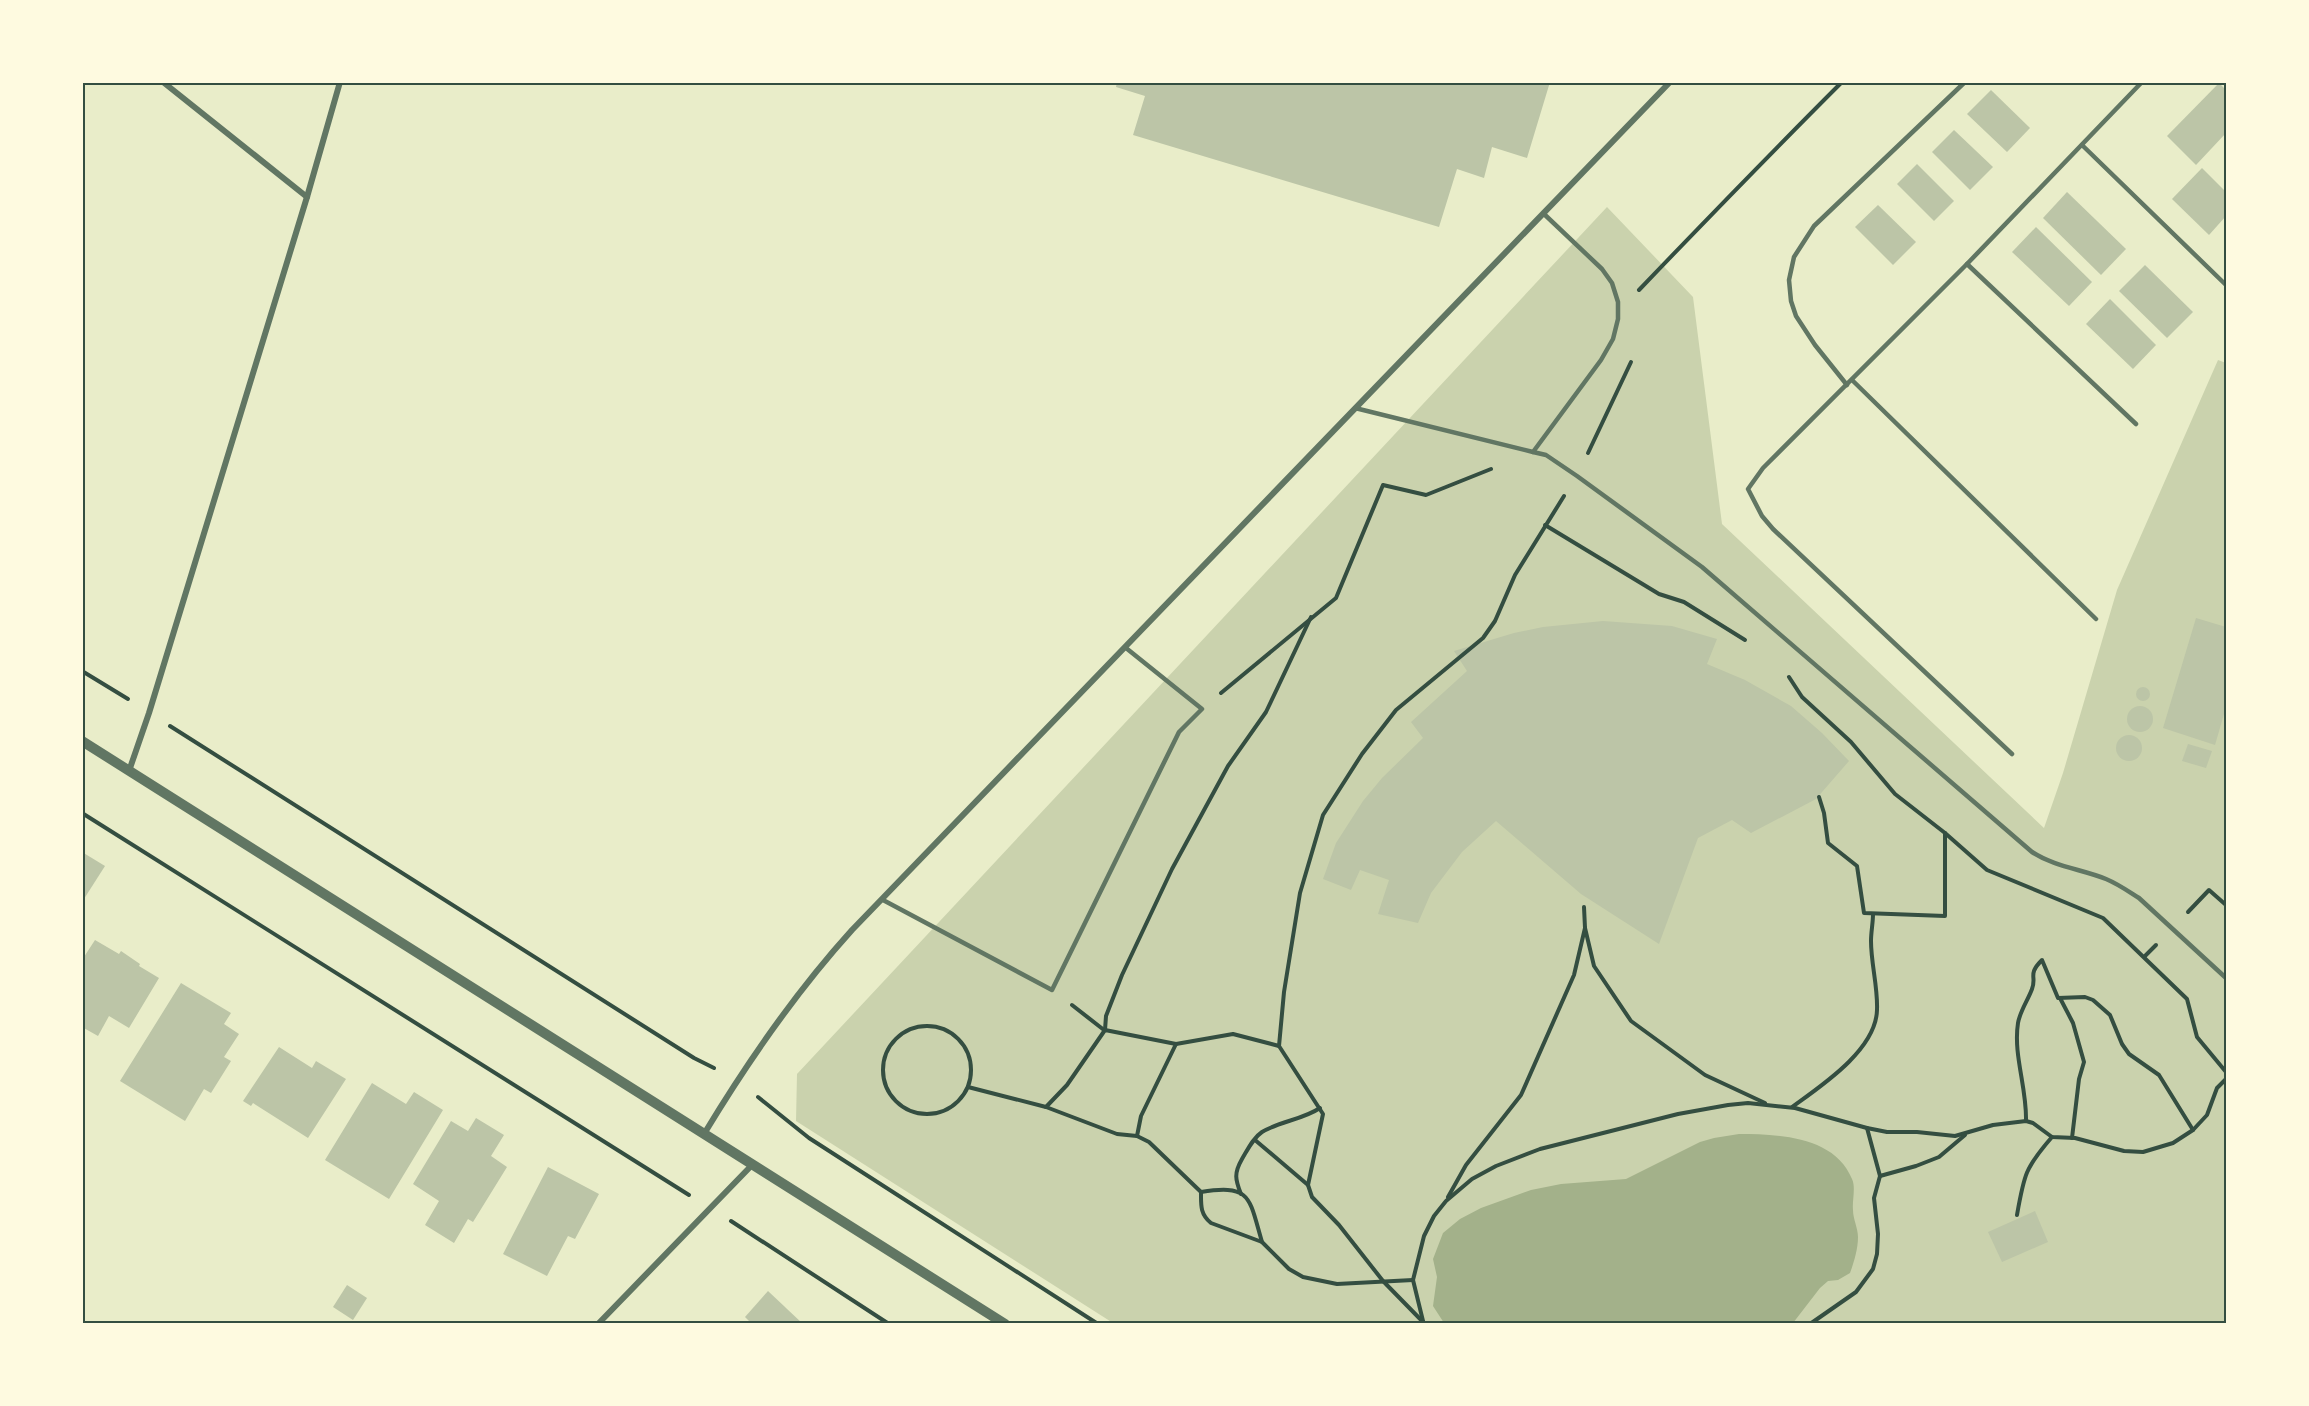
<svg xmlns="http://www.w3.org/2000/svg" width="2309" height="1406" viewBox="0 0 2309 1406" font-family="Signika,sans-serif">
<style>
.green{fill:#cad2ad}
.water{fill:#a3b18a}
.building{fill:#bcc5a7}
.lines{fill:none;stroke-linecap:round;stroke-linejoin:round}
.path{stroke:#344e41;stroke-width:4}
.service{stroke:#617663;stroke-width:4.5}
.minor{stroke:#617663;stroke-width:6}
.tertiary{stroke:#617663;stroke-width:10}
.neatline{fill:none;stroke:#344e41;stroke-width:2}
</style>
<rect width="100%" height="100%" fill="#e9edc9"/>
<!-- green -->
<polygon class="green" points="1607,207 1693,297 1722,524 2044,828 2063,773 2117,590 2218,360 2226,363 2226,1323 1113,1323 796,1121 797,1074"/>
<!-- water -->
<path class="water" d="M1739 1134C1778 1134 1835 1136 1852 1179 1856 1187 1852 1201 1853 1210 1853 1219 1858 1228 1858 1237 1858 1249 1854 1262 1850 1273L1838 1280 1828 1281 1820 1288 1793 1323H1444L1433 1306 1437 1277 1433 1259 1443 1233 1460 1219 1481 1208 1531 1190 1561 1184 1626 1179 1700 1142 1714 1138Z"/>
<!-- building -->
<g class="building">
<polygon points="1117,82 1550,82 1527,158 1492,147 1484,178 1457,169 1439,227 1133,135 1145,96 1116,87"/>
<polygon points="2219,83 2226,90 2226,133 2196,165 2167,136"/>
<polygon points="1991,90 2030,128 2007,152 1967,114"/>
<polygon points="1954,130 1993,167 1970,190 1932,152"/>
<polygon points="1917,164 1954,201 1934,221 1897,184"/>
<polygon points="2202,168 2226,192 2226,216 2209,235 2172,199"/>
<polygon points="2067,192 2126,249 2101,275 2043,218"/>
<polygon points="1878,205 1916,242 1893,265 1855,227"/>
<polygon points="2036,227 2092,282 2069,306 2012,252"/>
<polygon points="2145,265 2193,312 2167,338 2119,291"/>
<polygon points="2110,299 2156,345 2133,369 2086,324"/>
<polygon points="2196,618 2226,627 2226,707 2215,745 2163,728"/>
<polygon points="1603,621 1672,626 1717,639 1707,664 1745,680 1791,706 1822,733 1849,761 1816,799 1751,833 1732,820 1698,838 1659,944 1581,894 1496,821 1462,852 1431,893 1418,923 1378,914 1389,880 1360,870 1351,890 1323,879 1336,843 1363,801 1382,778 1423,738 1411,722 1467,671 1454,651 1514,633 1543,627"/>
<circle cx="2143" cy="694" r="7"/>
<circle cx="2140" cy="719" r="13"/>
<circle cx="2129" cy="748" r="13"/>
<polygon points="2188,744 2212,751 2206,768 2182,761"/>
<polygon points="82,852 105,866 82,902"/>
<polygon points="95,940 119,954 121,951 140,964 139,966 159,978 129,1028 109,1016 98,1036 82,1027 82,960"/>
<polygon points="181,983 231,1013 224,1024 239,1034 224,1057 231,1061 211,1093 204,1089 185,1121 120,1081"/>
<polygon points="279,1047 312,1068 316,1061 346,1079 308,1138 253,1103 251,1106 243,1101"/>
<polygon points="372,1083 406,1104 414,1092 443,1110 389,1199 325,1160"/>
<polygon points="476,1118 504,1135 491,1156 507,1167 473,1222 468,1219 454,1243 425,1225 439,1201 413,1184 451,1121 468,1131"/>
<polygon points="548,1167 599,1194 575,1239 568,1236 547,1276 503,1254"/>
<polygon points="2035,1211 2048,1242 2002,1262 1988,1232"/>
<polygon points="347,1285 367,1298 353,1320 333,1307"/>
<polygon points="768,1291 803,1324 752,1324 745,1317"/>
</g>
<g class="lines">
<!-- path -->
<g class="path">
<path d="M1639 290C1706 220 1773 151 1842 82"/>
<polyline points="1588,453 1631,362"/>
<polyline points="1545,525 1659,594 1684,602 1745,640"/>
<polyline points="82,671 128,699"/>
<polyline points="1789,677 1802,697 1851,742 1895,794 1945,833 1987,870 2103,918 2187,999 2197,1037 2226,1072"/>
<polyline points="1221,693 1336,598 1383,485 1426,495 1491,469"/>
<polyline points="170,726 694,1058 714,1068"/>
<polyline points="1819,797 1824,813 1828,843 1857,866 1864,913 1945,916 1945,833"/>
<polyline points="82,813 689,1195"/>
<polyline points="1584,907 1585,928 1594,966 1631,1021 1705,1075 1765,1103"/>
<polyline points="2188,912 2209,890 2226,905"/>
<polyline points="2145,956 2156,945"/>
<polyline points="2060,998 2073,1023 2084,1062 2079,1079 2072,1138"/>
<polyline points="1072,1005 1104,1030"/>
<circle cx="927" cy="1070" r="44"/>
<polyline points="1105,1030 1106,1016 1122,975 1172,869 1228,766 1266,712 1311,617"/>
<path d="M968 1087 1046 1107 1117 1134 1137 1136 1149 1142 1201 1192C1201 1205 1200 1214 1211 1223L1262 1242 1289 1269 1303 1277 1337 1284 1413 1280"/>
<polyline points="758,1097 809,1138 1098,1324"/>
<polyline points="1046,1107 1067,1085 1105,1030 1176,1044 1233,1034 1279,1046"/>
<path d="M1792 1107C1821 1086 1876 1050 1877 1010 1878 987 1871 964 1871 941 1871 932 1873 923 1873 914"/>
<path d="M2026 1121C2027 1088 2013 1055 2018 1023 2020 1011 2028 1000 2032 989 2037 976 2027 975 2042 960L2058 998 2085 997 2093 1000 2110 1015 2122 1044 2129 1054 2159 1075 2193 1130"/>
<polyline points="1867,1128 1887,1132 1917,1132 1955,1136 1993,1125 2026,1121 2033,1123 2052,1137 2075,1138 2124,1151 2143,1152 2173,1143 2193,1130 2207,1115 2217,1088 2226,1079"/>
<polyline points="1137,1136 1141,1116 1176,1044"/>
<polyline points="1255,1140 1308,1185"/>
<polyline points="1880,1176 1916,1166 1939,1157 1965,1135"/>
<path d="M1201 1192C1252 1184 1249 1198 1262 1242"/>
<path d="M1241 1194C1235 1179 1234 1173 1242 1159 1248 1149 1253 1138 1262 1132 1280 1121 1302 1120 1320 1108"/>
<polyline points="1448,1197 1466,1165 1521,1095 1574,975 1585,928"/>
<path d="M2017 1215C2024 1175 2025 1168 2052 1137"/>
<polyline points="731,1221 889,1324"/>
<polyline points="1423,1321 1413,1280 1424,1236 1434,1216 1446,1201 1472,1179 1496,1166 1540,1149 1678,1114 1728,1105 1748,1103 1795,1108 1867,1128 1880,1176 1874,1198 1878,1234 1877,1254 1873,1269 1856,1292 1810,1324"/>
<polyline points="1425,1324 1383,1281 1339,1225 1312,1197 1308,1185 1323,1114 1279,1046 1284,992 1300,893 1323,815 1362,754 1396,710 1483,638 1495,621 1515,575 1564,496"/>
</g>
<!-- service -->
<g class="service">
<polyline points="2082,145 2226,285"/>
<polyline points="1967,264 2136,424"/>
<polyline points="1852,380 2096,619"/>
<polyline points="1847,385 1815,345 1796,316 1791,301 1789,280 1794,257 1814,226 1965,82"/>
<polyline points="1355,408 1533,452 1601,360 1613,339 1618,319 1618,302 1612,283 1602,269 1544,214"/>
<path d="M1533 452 1546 455 1577 476 1702 567 2032 852C2055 867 2081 869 2106 879 2118 884 2128 891 2139 898L2226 978"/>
<polyline points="2012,754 1773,529 1762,516 1748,489 1763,468 1967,264 2142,82"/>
<polyline points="883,900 1052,990 1179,732 1202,709 1126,648"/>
</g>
<!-- minor -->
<g class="minor">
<polyline points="163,82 307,197"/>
<polyline points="129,771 149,713 307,197 340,82"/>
<path d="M704 1134C748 1061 795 993 852 930L1670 82"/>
<polyline points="598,1324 753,1164"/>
</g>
<!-- tertiary -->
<polyline class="tertiary" points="82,741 1005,1324"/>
</g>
<!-- border -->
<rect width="2309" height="1406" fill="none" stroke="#fefae0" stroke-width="168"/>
<rect x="84" y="84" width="2141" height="1238" class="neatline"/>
</svg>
